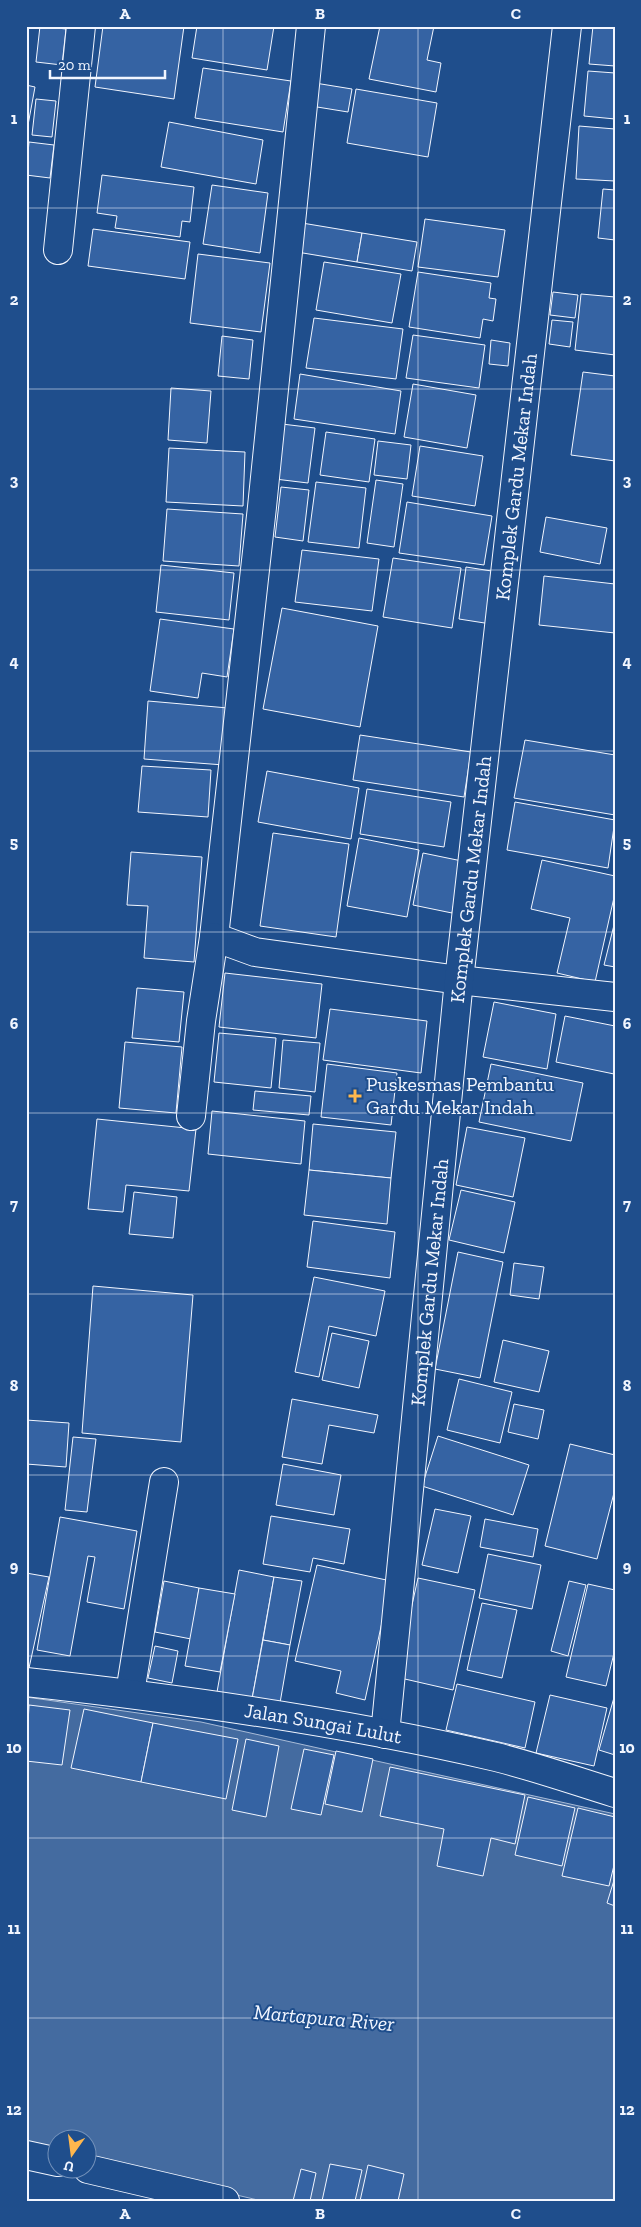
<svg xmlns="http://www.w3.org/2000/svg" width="641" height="2227" viewBox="0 0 641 2227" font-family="'Zilla Slab',serif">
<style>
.water{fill:#446ba0;stroke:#a8bbd7}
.building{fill:#3563a3;stroke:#f2f6ff}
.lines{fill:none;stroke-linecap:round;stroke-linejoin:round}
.minor-casing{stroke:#f2f6ff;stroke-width:30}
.major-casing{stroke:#f2f6ff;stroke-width:30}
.minor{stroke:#1f4e8c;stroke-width:28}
.major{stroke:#1f4e8c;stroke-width:28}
.grid{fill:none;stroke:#f2f6ff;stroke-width:1;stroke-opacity:0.55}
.poi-dot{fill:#ffb74d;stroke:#1f4e8c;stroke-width:2}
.labels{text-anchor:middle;stroke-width:4;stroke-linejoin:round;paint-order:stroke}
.street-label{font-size:20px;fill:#f2f6ff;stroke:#1f4e8c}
.poi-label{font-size:20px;fill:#f2f6ff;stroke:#1f4e8c;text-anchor:start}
.water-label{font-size:21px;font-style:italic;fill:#f2f6ff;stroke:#1f4e8c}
.neatline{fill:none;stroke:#f2f6ff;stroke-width:2}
.grid-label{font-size:16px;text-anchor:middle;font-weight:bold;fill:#f2f6ff}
</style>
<rect width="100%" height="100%" fill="#1f4e8c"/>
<!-- water -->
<polygon class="water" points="26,1697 201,1722 615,1814 615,2201 262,2201 88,2160 88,2140 58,2140 57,2153 26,2146"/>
<!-- building -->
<g class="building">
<polygon points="40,26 66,29 62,65 36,62"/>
<polygon points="103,26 184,26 174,99 95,87"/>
<polygon points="197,26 274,26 267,70 192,58"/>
<polygon points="380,26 434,26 427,60 441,63 436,92 369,79"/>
<polygon points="593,26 615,26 615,66 589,64"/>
<polygon points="203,68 291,81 283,132 195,118"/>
<polygon points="588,71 615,73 615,119 584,116"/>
<polygon points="315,83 352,89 348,112 311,106"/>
<polygon points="26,85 35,87 26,136"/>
<polygon points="356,89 437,103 428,157 347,143"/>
<polygon points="36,99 56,101 52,137 32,135"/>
<polygon points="169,122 263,140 256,184 161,167"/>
<polygon points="579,126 615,129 615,181 576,179"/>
<polygon points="29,142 54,145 50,178 26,175"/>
<polygon points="102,175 194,187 190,222 182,221 180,237 115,228 117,216 97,213"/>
<polygon points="212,185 268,193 260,253 203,244"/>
<polygon points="603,189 615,190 615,240 598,238"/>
<polygon points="425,219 505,230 498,277 418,267"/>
<polygon points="302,223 362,233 357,262 297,252"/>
<polygon points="93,229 190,242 185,279 88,266"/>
<polygon points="362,233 417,242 412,271 357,262"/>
<polygon points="198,254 270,263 261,332 190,323"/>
<polygon points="324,262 401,274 392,323 316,310"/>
<polygon points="418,272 491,283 489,298 496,299 493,321 483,319 480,338 409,327"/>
<polygon points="553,292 578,295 575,318 550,315"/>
<polygon points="581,294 615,297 615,355 575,350"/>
<polygon points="314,318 403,329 396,379 306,368"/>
<polygon points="552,320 573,322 570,347 549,344"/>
<polygon points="413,335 485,345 479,388 406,378"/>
<polygon points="222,336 253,340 249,379 218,376"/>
<polygon points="491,340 510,343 508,366 489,364"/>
<polygon points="583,372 615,376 615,461 571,455"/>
<polygon points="300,374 401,391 395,434 294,419"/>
<polygon points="413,384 476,395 467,448 404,437"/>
<polygon points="171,388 211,391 207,443 168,440"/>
<polygon points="282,424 315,428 308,483 275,479"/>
<polygon points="326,432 375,439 369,482 320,475"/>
<polygon points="378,441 411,445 407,479 374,475"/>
<polygon points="420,446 483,456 475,506 412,496"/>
<polygon points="169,448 245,452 243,506 166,502"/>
<polygon points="376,480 403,484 394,547 367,543"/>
<polygon points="316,482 366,488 359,548 308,542"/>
<polygon points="281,487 309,490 303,541 275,537"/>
<polygon points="407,502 492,516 484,565 399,553"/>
<polygon points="167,509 243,514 239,566 163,561"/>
<polygon points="546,517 607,528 600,564 540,552"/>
<polygon points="302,550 379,559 372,611 295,602"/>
<polygon points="393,558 461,568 452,628 383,617"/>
<polygon points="161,565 234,573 229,620 156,612"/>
<polygon points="466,567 498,572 491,624 459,619"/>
<polygon points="544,576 615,584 615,633 539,625"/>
<polygon points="282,608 378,626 360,727 263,709"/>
<polygon points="160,619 234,629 227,677 202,673 198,698 150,691"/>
<polygon points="148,701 228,708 224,765 144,759"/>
<polygon points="360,735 471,752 464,797 353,780"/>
<polygon points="525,740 615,755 615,815 514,798"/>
<polygon points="142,766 211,770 208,817 138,812"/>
<polygon points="267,771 359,788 351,839 258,822"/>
<polygon points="367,789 451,802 444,847 360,834"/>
<polygon points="515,802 615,820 608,868 507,850"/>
<polygon points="273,833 349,844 336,937 260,926"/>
<polygon points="359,838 419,850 407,917 347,906"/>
<polygon points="131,852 202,857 194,962 144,958 148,906 127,905"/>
<polygon points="423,853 462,861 452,913 413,905"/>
<polygon points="542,860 615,876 615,893 595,982 557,973 570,918 531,909"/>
<polygon points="615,921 615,967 604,965"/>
<polygon points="225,973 322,984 316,1038 219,1027"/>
<polygon points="137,988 184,992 179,1042 132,1038"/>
<polygon points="494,1002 556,1014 547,1069 483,1057"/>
<polygon points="330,1009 427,1021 421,1073 323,1060"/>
<polygon points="565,1016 615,1026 614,1074 556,1062"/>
<polygon points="219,1033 276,1038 271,1088 214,1082"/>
<polygon points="283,1040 320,1043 315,1092 279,1088"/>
<polygon points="125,1042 182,1047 176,1113 119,1108"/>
<polygon points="327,1064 397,1073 391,1125 321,1117"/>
<polygon points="491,1064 583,1083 571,1141 479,1122"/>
<polygon points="255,1091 311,1096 309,1115 253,1110"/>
<polygon points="212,1111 305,1121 301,1164 208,1154"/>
<polygon points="97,1119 196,1129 189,1191 126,1185 123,1212 88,1209"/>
<polygon points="313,1124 396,1132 391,1178 309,1170"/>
<polygon points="467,1127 525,1138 513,1197 456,1185"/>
<polygon points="309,1170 391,1178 387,1224 304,1215"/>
<polygon points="461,1190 515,1202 504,1253 449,1240"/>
<polygon points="134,1192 177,1197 173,1238 129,1234"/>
<polygon points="313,1221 395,1232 390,1278 307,1267"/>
<polygon points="458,1252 503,1262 480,1378 435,1369"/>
<polygon points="514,1263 544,1267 539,1299 510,1295"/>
<polygon points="314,1277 385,1291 376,1336 329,1326 319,1377 295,1372"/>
<polygon points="93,1286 193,1295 181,1442 82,1433"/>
<polygon points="332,1333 369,1341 359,1388 322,1380"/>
<polygon points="503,1340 549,1351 539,1392 494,1382"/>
<polygon points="459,1379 512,1392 500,1443 447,1430"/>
<polygon points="292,1399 378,1415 374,1433 329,1425 322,1464 282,1457"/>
<polygon points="514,1404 544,1410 538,1439 508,1432"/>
<polygon points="26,1420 69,1423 66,1467 26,1464"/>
<polygon points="438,1436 529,1465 513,1515 422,1486"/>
<polygon points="73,1437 96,1439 87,1512 65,1510"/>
<polygon points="570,1444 615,1455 615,1489 597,1559 545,1546"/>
<polygon points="283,1464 341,1475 334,1515 276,1505"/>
<polygon points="435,1509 471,1516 458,1573 422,1565"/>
<polygon points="271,1516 350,1529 344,1564 313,1558 310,1572 263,1564"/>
<polygon points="60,1517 137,1531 124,1609 87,1602 95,1557 88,1556 70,1656 37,1650"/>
<polygon points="485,1519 538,1529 533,1557 480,1547"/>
<polygon points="488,1554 541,1565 532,1609 479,1598"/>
<polygon points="317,1565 391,1581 365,1700 336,1693 341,1671 295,1661"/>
<polygon points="239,1570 274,1577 252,1699 217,1692"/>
<polygon points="26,1573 49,1577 29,1668 26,1668"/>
<polygon points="274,1577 302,1581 290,1645 263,1640"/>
<polygon points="418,1578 475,1590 453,1690 396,1677"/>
<polygon points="164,1581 199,1588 191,1639 155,1632"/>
<polygon points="569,1581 586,1585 568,1656 551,1651"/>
<polygon points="588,1584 615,1590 615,1649 606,1686 566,1677"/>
<polygon points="199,1588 235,1594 220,1672 185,1666"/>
<polygon points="482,1603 517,1610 502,1678 467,1670"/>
<polygon points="263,1640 290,1645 280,1703 252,1699"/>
<polygon points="155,1646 178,1651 172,1683 148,1678"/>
<polygon points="457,1684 535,1702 525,1748 446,1730"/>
<polygon points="615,1694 615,1755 599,1750"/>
<polygon points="550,1695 607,1708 594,1766 536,1753"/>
<polygon points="29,1705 70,1710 62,1765 26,1761"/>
<polygon points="84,1709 153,1723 141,1782 71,1768"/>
<polygon points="153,1723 238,1739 226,1799 141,1782"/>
<polygon points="246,1739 279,1746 266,1817 232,1810"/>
<polygon points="304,1749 334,1755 321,1815 291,1809"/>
<polygon points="336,1751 373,1759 362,1812 325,1804"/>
<polygon points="390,1767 525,1795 515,1844 491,1838 483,1876 437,1866 444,1829 380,1816"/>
<polygon points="528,1797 575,1808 562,1866 515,1855"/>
<polygon points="578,1808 615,1817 615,1861 609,1886 562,1876"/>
<polygon points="615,1877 615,1906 607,1903"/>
<polygon points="330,2164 362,2170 355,2201 322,2201"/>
<polygon points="368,2165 404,2174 398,2201 360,2201"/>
<polygon points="301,2169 316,2173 310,2201 293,2201"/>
</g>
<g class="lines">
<!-- minor casing -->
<g class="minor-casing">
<g id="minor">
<polyline points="311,26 262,507 214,937 255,952 459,980 615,997"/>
<polyline points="58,250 81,26"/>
<polyline points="191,1116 201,1021 214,937"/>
<polyline points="130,1693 164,1482"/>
<path id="s1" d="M385 1734 459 980 567 26"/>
<polyline points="26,2155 58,2162"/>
<polyline points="88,2169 225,2201"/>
</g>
</g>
<!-- major casing -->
<g class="major-casing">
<g id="major">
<path id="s2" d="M26 1682C183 1699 341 1721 496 1757 536 1767 576 1781 615 1793"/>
</g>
</g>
<!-- minor -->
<use href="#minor" class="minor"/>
<!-- major -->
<use href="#major" class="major"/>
</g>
<!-- grid -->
<path class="grid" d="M223 26V2201M418 26V2201M26 208H615M26 389H615M26 570H615M26 751H615M26 932H615M26 1113H615M26 1294H615M26 1475H615M26 1656H615M26 1838H615M26 2018H615"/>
<!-- markers -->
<path class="poi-dot" d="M352.5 1088.5h5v5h5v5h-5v5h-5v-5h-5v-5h5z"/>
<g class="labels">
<!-- street labels -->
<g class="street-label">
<text dy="7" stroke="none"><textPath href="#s1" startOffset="1264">Komplek Gardu Mekar Indah</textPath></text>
<text dy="7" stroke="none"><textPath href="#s1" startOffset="859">Komplek Gardu Mekar Indah</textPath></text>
<text dy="7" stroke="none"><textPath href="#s1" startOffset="454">Komplek Gardu Mekar Indah</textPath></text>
<text dy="7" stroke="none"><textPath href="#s2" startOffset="300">Jalan Sungai Lulut</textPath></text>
</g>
<!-- poi labels -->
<g class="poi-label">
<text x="366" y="1091">Puskesmas Pembantu<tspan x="366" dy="23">Gardu Mekar Indah</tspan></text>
</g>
<!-- water labels -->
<g class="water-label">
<text transform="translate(324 2018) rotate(5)" y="7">Martapura River</text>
</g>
</g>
<!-- border -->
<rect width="641" height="2227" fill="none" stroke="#1f4e8c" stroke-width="55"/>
<!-- north arrow -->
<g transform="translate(72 2154) rotate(194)"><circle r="24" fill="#1f4e8c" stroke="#7391ba"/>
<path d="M0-4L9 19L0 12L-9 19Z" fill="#ffb74d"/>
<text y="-8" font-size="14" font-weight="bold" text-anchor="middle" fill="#f2f6ff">U</text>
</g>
<!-- scale -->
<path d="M50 70v8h115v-8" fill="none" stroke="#f2f6ff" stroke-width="2.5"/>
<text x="58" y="70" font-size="15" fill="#f2f6ff" stroke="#1f4e8c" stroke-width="4" paint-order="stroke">20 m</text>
<rect x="28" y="28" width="586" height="2172" class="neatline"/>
<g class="grid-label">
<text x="125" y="19">A</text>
<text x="320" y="19">B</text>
<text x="516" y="19">C</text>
<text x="14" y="124">1</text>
<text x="627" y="124">1</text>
<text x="14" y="305">2</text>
<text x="627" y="305">2</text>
<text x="14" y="486">3</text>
<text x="627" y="486">3</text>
<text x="14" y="667">4</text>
<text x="627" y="667">4</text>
<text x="14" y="848">5</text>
<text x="627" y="848">5</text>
<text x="14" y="1029">6</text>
<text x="627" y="1029">6</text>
<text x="14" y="1210">7</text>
<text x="627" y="1210">7</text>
<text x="14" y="1391">8</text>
<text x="627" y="1391">8</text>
<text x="14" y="1572">9</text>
<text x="627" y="1572">9</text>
<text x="14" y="1753">10</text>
<text x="627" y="1753">10</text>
<text x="14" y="1934">11</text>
<text x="627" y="1934">11</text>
<text x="14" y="2115">12</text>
<text x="627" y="2115">12</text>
<text x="125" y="2219">A</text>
<text x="320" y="2219">B</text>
<text x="516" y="2219">C</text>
</g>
</svg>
